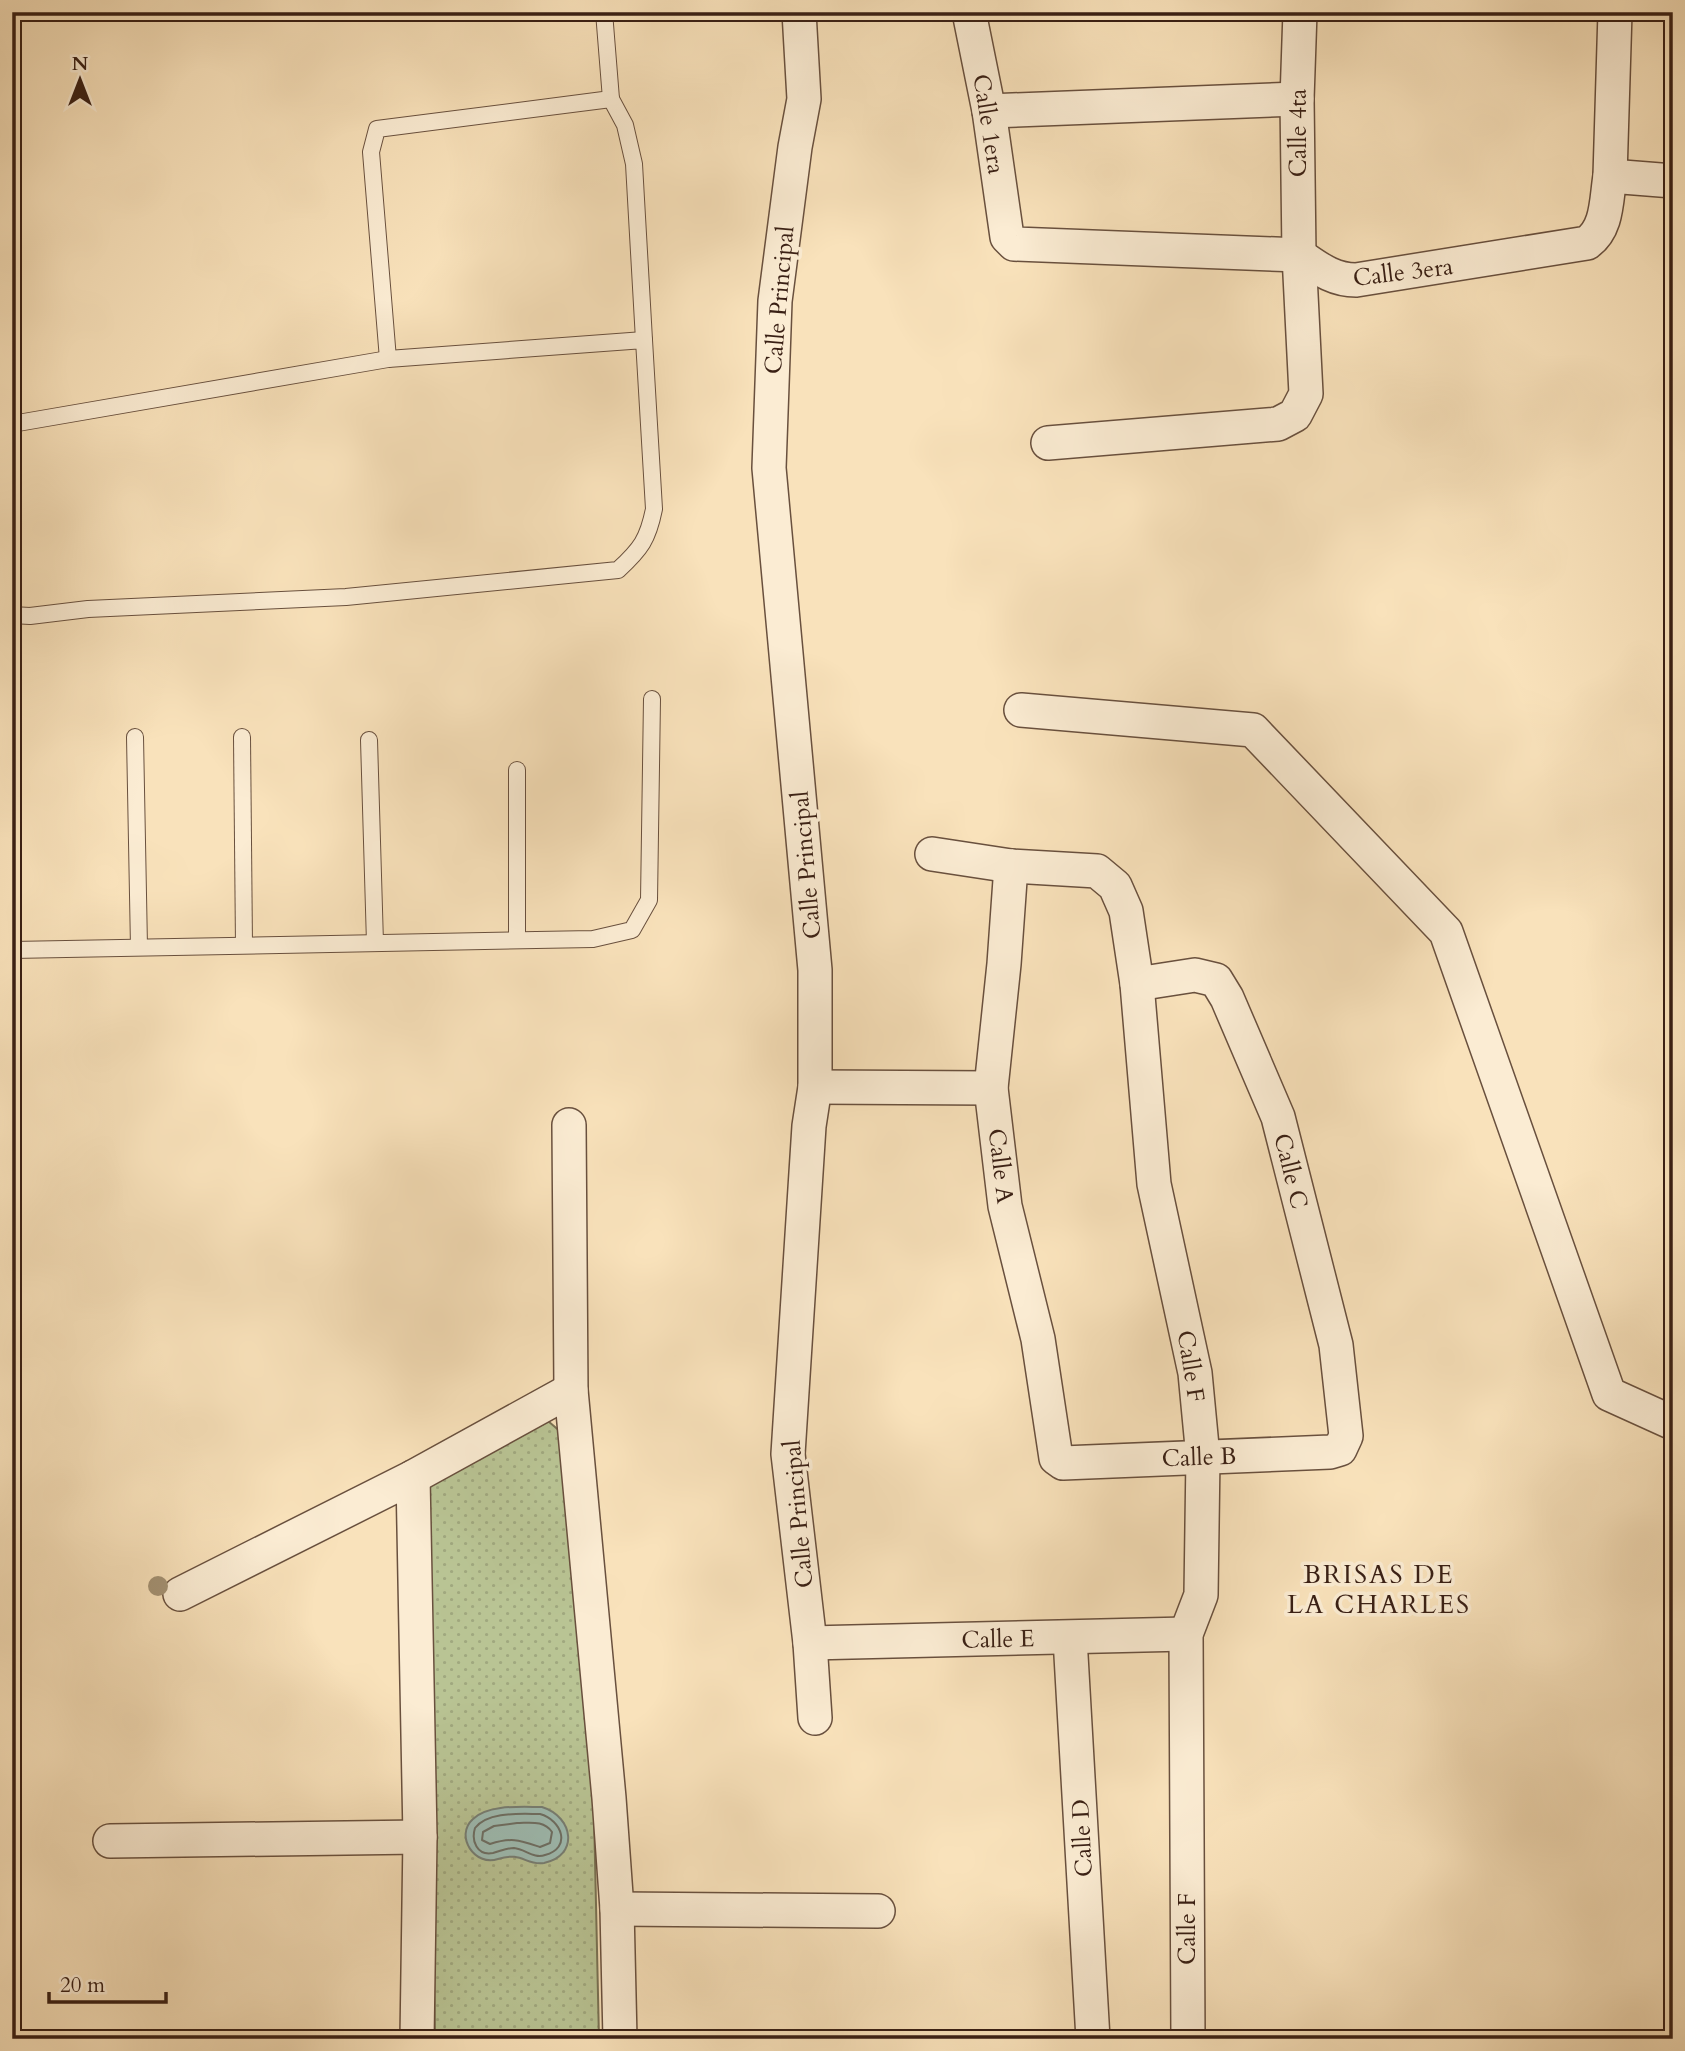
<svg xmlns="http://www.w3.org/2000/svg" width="1685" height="2051" viewBox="0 0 1685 2051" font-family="Cardo,serif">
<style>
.park{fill:url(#park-dots);stroke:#797254;stroke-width:2}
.water{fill:#9ebdb4;stroke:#767e74;stroke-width:2}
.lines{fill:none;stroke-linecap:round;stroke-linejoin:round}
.shore{stroke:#6c6e64;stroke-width:2}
.service-casing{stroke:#69503e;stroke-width:18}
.minor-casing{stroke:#69503e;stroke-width:36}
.service{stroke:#fbecd3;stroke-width:16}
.minor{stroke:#fbecd3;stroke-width:33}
.tree{fill:#a49274}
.labels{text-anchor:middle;stroke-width:7;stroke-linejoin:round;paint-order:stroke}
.street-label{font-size:24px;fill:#391f14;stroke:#fbecd3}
.neighbourhood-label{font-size:26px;letter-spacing:2px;fill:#391f14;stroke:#fbecd3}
</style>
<defs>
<pattern id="park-dots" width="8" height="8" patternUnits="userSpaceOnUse" patternTransform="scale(1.75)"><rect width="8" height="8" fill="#b9c494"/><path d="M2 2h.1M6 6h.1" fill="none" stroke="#a0a87f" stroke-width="1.8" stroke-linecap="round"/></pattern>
</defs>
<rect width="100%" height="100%" fill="#f9e2bb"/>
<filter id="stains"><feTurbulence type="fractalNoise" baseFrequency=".00286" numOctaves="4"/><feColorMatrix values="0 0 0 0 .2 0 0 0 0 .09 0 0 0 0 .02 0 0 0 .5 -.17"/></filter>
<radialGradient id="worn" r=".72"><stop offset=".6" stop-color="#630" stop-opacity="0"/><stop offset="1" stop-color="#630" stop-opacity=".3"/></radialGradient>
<!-- park -->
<polygon class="park" points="548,1421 562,1433 594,1815 599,2039 435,2039 426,1497 429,1481"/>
<!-- water -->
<path class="water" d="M542 1807C574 1817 579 1856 544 1863 526 1866 522 1851 498 1859 475 1867 454 1836 473 1819 488 1804 522 1807 542 1807Z"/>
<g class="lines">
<!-- shore -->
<g class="shore">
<path d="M540 1814C562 1820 572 1848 545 1855 534 1859 525 1849 514 1848 506 1848 501 1851 493 1853 477 1856 471 1841 475 1828 488 1811 521 1814 540 1814Z"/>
<path d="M517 1823C530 1823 544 1820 552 1832L550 1843 540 1847C519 1840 512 1837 490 1844L482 1840 483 1832 494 1826Z"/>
</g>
<!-- service casing -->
<g class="service-casing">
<g id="service">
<polyline points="611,99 625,125 634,164 644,340"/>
<polyline points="388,359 371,152 377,129 611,99 604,12"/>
<path d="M12 424 388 359 644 340 654 509C648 539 641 549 618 570L346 597 88 609 30 616 12 615"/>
<polyline points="135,737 139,947"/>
<polyline points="242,737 244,945"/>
<polyline points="369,740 375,943"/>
<polyline points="517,939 517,770"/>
<polyline points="12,950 593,939 632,930 649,900 652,699"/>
</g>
</g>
<!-- minor casing -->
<g class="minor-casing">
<g id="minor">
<polyline points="799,12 804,99 795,147 775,301 769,468 815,970 815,1087 809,1126 788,1454 810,1643 815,1718"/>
<path d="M969 12 989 111 1007 237 1014 244 1299 255C1317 267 1332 280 1356 280L1587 243C1608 228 1606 200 1610 176L1673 181"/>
<polyline points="989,111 1297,99"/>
<polyline points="1610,176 1615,12"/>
<polyline points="1048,443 1278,424 1295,415 1306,394 1299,255 1297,99 1300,12"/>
<polyline points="1021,710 1253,730 1446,932 1609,1394 1673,1423"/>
<polyline points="932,854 1011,866 1097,871 1115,886 1126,911 1137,984 1154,1184 1195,1373 1203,1457 1201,1595 1186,1634 1188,2039"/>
<polyline points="1011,866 1004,964 991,1088 1005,1206 1038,1339 1056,1458 1063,1463 1330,1452 1340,1449 1346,1436 1336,1345 1278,1117 1227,998 1216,980 1195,975 1137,984"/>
<polyline points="815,1087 991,1088"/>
<polyline points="569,1125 571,1390 609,1798 617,1909 620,2039"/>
<polyline points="413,1477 420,1837 417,2039"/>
<polyline points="180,1594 413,1477 571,1390"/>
<polyline points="1070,1638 1093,2039"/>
<polyline points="810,1643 1186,1634"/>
<polyline points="110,1841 420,1837"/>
<polyline points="617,1909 878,1911"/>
</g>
</g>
<!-- service -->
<use href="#service" class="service"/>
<!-- minor -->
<use href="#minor" class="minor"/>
</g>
<!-- trees -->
<circle class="tree" cx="158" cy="1586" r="10"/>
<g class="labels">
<!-- street labels -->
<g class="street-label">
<text transform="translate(989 124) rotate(81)" y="8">Calle 1era</text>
<text transform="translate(1298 133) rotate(-90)" y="8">Calle 4ta</text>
<text transform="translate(1403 272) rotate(-7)" y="8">Calle 3era</text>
<text transform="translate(779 300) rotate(-85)" y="8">Calle Principal</text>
<text transform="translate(806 865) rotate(-95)" y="8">Calle Principal</text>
<text transform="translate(1001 1166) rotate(83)" y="8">Calle A</text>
<text transform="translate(1291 1171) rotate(76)" y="8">Calle C</text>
<text transform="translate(1191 1366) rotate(81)" y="8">Calle F</text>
<text transform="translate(1199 1457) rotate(-2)" y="8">Calle B</text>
<text transform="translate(798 1514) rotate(-95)" y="8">Calle Principal</text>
<text transform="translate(998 1639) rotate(-1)" y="8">Calle E</text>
<text transform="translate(1082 1838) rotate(-93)" y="8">Calle D</text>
<text transform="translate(1187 1929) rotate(-90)" y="8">Calle F</text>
</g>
<!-- neighbourhood labels -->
<g class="neighbourhood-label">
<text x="1379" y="1583">BRISAS DE<tspan x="1379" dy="30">LA CHARLES</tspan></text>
</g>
</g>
<!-- margin -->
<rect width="1685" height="2051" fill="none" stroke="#f9e2bb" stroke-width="42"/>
<rect x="14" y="14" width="1657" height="2023" fill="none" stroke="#391f14" stroke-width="3.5"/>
<rect x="21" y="21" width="1643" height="2009" fill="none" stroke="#391f14" stroke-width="2"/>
<!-- north arrow -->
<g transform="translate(80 80)" stroke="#fbecd3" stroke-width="5" paint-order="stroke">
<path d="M0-5L12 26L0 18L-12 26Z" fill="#391f14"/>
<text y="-10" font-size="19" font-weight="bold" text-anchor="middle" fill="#391f14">N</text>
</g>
<!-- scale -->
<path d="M49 1992v10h117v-10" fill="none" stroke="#391f14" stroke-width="3.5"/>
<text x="60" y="1992" font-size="21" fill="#391f14" stroke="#fbecd3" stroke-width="5" paint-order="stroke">20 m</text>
<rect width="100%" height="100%" filter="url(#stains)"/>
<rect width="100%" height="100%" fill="url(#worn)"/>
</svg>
